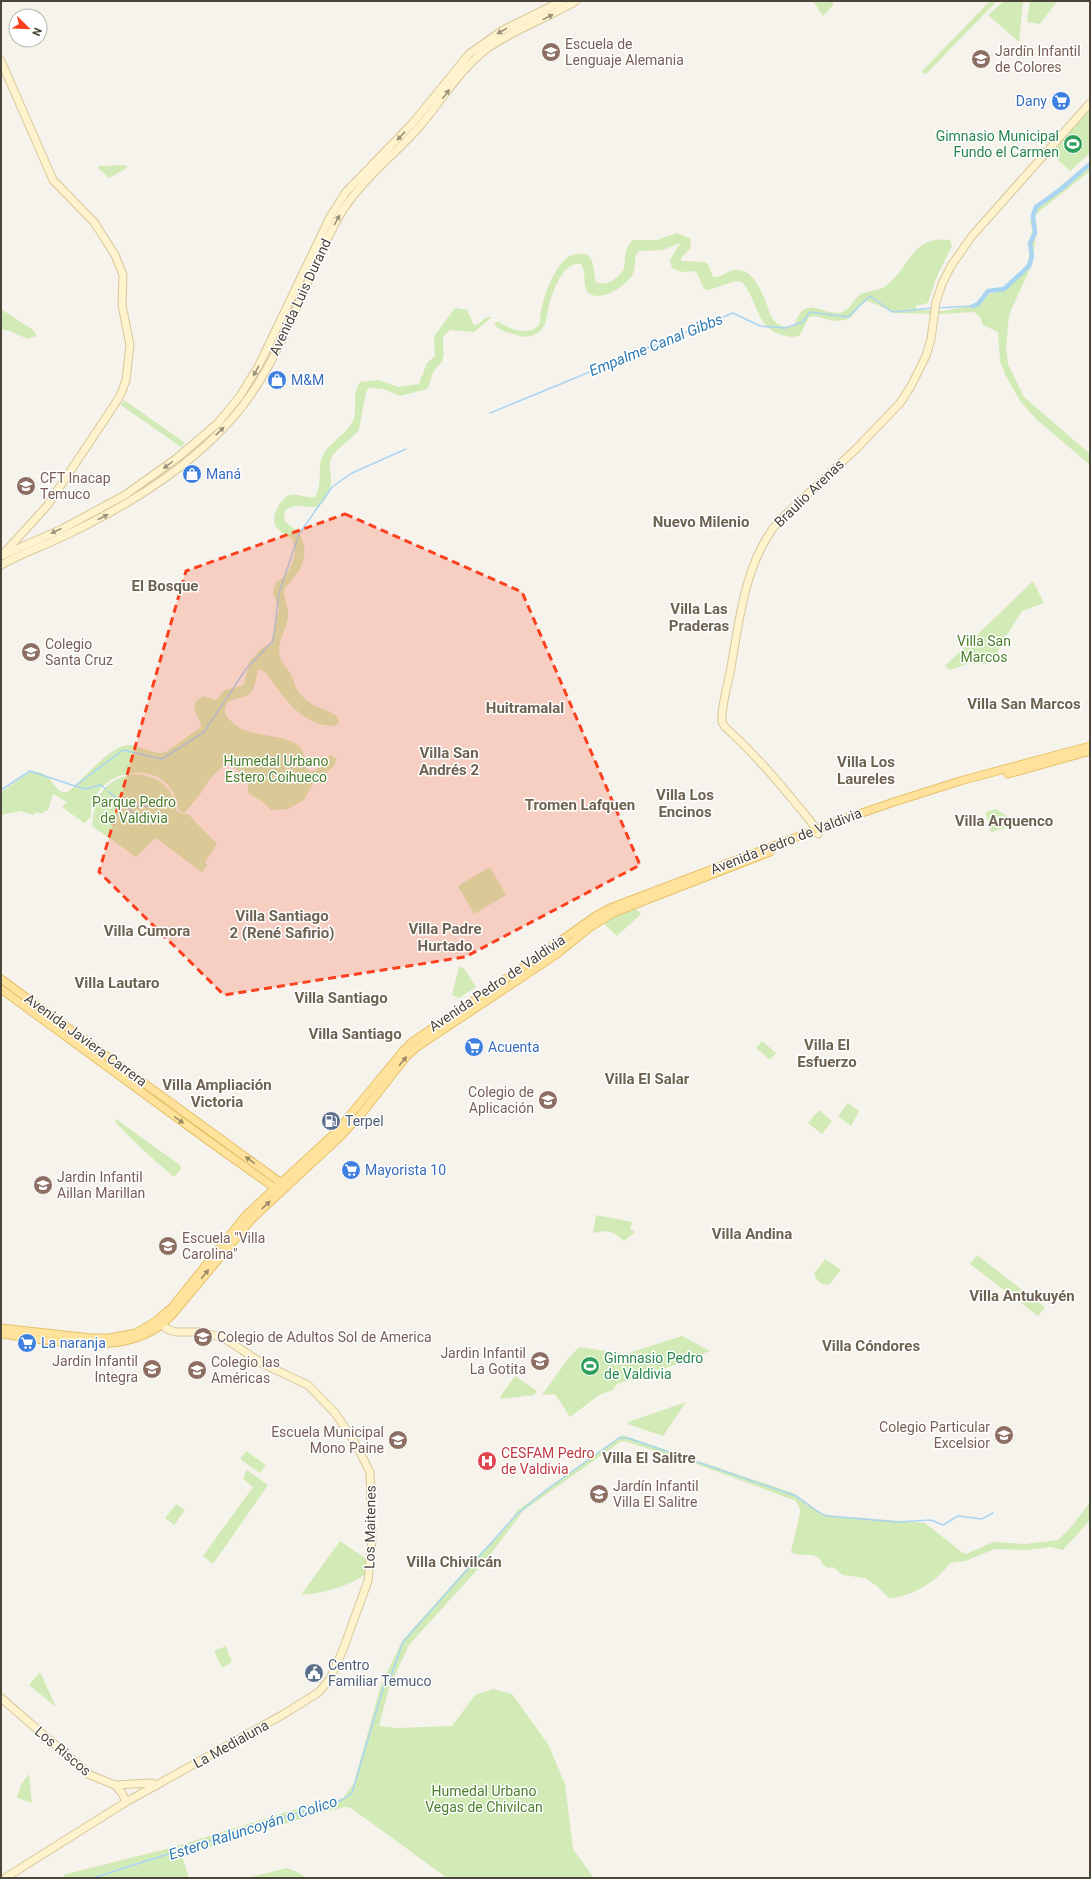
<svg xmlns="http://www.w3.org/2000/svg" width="1091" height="1879" viewBox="0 0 1091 1879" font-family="Roboto,sans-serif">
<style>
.green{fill:#d2eab5}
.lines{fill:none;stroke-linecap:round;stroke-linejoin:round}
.stream{stroke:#a9d4f2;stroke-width:1.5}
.canal{stroke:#a9d4f2;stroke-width:4.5}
.secondary-casing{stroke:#d6c79b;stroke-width:9}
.primary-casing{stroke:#e6c16a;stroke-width:9}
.secondary{stroke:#fff3cd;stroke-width:7}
.primary{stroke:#ffe39c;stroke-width:7}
.oneway{fill:#9c937c}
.oneway2{fill:#9c8c66}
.marked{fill:#fc3f1d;fill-opacity:0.2;stroke:#fc3f1d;stroke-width:3;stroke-dasharray:8 5;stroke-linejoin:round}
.labels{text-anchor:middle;stroke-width:3;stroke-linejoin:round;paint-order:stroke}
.education-label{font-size:14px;fill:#785e54;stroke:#fff;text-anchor:start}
.shop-label{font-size:14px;fill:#366cbe;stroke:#fff;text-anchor:start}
.leisure-label{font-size:14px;fill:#27864d;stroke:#fff;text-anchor:end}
.street-label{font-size:14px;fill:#4b4439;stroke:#fff}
.park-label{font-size:14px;fill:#4a7f2a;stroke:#fff}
.service-label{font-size:14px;fill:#4e5e75;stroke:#fff;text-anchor:start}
.health-label{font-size:14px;fill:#be3a42;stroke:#fff;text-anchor:start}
.water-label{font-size:15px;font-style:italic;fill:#2e7ab2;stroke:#fff}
.neighbourhood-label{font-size:15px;font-weight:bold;fill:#6e6250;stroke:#fff}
</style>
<rect width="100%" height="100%" fill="#f6f3ec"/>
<!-- green -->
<g class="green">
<polygon points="813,1 831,1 834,4 823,16"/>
<polygon points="990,1 997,1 926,74 923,73 922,71"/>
<polygon points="1004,1 1023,1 1019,42 988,15"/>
<polygon points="1030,1 1054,1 1056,3 1040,24 1027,22"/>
<polygon points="1090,104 1090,153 1070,171 1049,152"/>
<path d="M1090 162V171L1036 214 1035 220 1037 228 1032 264 1009 315 1006 349 1008 364 1024 397 1090 454V465L1036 419 1020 401 1006 376 1000 361 998 332 983 325 980 317 974 312 941 314 896 313 868 301 863 302 851 317 845 320 833 321 815 316 809 317 800 335C794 338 789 337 782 335 755 327 758 300 742 282L736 281 708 290 704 289 697 273 693 271 681 272 672 268 670 260 680 243 663 250 640 251 637 253C634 259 636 267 633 274 627 286 597 305 587 291 582 283 587 272 581 264 563 261 553 291 549 305 547 312 547 326 540 331 534 337 524 338 517 335 509 333 500 331 494 325L498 321C507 329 528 336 538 326 541 323 540 316 541 312 543 296 557 259 573 255 596 248 592 268 596 282 605 287 618 279 623 270 628 259 621 255 632 240H657L677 233 690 238 691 248 681 258V261L705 262 708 264 713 277C721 278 728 270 736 270 758 269 765 303 772 318 777 325 785 329 794 326 796 322 797 317 800 313 812 299 831 319 844 311 851 308 854 298 861 294 870 290 880 291 887 285 911 266 912 235 950 240L952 246 937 276 928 303 916 306V310L942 311 973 306 977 304 984 296 1001 290 1010 284 1025 268 1029 259V244L1032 230 1030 220 1035 207Z"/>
<polygon points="125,165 127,168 109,178 98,168 99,166"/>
<path d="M455 308 467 310 474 325C481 325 483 316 492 317L474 332 451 330C437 337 446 347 443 358 442 364 439 364 436 368 431 373 431 383 427 389L400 396 384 389 369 388 366 392 359 429C352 441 335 447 330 461 329 467 331 474 331 480 331 488 326 501 320 505 310 512 299 499 285 511 281 527 294 524 300 535 312 555 298 576 284 589 283 598 289 606 288 616 287 628 279 638 279 651 279 660 286 666 290 673 294 679 294 686 299 692 311 709 321 706 337 716L339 723C334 727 330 726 324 725 297 719 282 695 267 674L260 669 258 671C256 678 256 687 250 693 242 701 225 696 225 711 225 715 228 719 231 721 249 740 279 731 299 746 305 751 304 759 304 766L311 772 316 770 330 755 337 759 334 766 312 785 304 800 288 809 271 810 263 802 248 793V778L227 761 210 779 199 796 184 813 179 810C177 803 175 794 170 787 148 761 101 772 92 805 91 809 91 813 91 817L84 823 62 807 67 802 53 794 48 811H44L43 814 35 812 34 815 20 811 1 815V792L30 772C54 769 53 796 68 792 83 780 111 744 130 745 142 746 155 756 166 752L201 727C201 718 191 712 196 701L204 696 216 700 225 690 244 685 249 662 262 648 271 643 279 608 273 594 276 582 284 577 289 570 295 555 293 539C288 536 281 533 277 528 269 519 280 498 290 495 299 493 306 499 315 497 324 481 316 469 323 455 330 441 350 433 354 418 357 406 352 393 360 382L378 380 399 387 419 384 427 363 435 356 434 339 435 335Z"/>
<polygon points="1,309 33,330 36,334 36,336 28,339 9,331 1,329"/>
<polygon points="124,400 185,443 181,447 121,405"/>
<polygon points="1033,581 1044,603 1022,611 1003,641 995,658 988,663 983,664 969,663 950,670 945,666"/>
<path d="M132 774C158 775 173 786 177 812L189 815 217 844 205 862 208 865 202 872 157 839H154L136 857 92 826C95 796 102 782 132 774Z"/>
<polygon points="996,809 1020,824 991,832 985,812"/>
<polygon points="490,867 506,895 474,914 458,886"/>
<polygon points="636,909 641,914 617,936 602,922 616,915"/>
<polygon points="459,967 464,968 476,987 459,998 452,995"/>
<polygon points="762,1041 776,1053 770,1060 756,1048"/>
<polygon points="848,1103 859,1111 851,1126 838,1116"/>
<polygon points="819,1110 832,1121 822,1134 808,1123"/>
<path d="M116 1119 180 1165 181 1169 175 1176H173C152 1159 133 1141 115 1122Z"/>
<path d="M596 1215 632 1222 630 1229 635 1232 624 1241C611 1230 610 1230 593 1233Z"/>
<polygon points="977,1255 1025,1292 1018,1301 970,1264"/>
<path d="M825 1259 841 1270 829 1285C821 1285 817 1281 814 1274Z"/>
<polygon points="1028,1294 1045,1307 1038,1316 1021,1303"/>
<polygon points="682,1336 710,1351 669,1367 617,1384 613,1390 599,1395 570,1417 555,1394 542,1395 568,1359 579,1347 626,1354"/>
<polygon points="515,1376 537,1391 534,1395 501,1399 500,1397"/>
<polygon points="686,1402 663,1436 628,1424 628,1422"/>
<path d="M622 1435 793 1493 824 1515 925 1523 963 1553 966 1554 993 1542 1025 1544 1058 1540 1072 1526 1090 1502V1520L1063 1550 1051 1547 1025 1550 995 1549 965 1561 950 1563C937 1581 912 1597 889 1598L877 1586 865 1578 843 1575 833 1567 828 1568 823 1565C819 1549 803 1559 791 1552L800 1513V1509L796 1501 702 1466 624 1441 620 1442 524 1510 486 1560 409 1645 389 1688 379 1726 397 1728 452 1726 475 1695 493 1689 512 1694 548 1744 565 1784 573 1849 594 1878H447L351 1808 345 1807 316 1814 182 1856 189 1878H62L66 1874 174 1847 322 1801 338 1800 343 1798 354 1783 381 1685 402 1641 483 1550 503 1531 518 1510Z"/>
<polygon points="246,1451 266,1465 260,1473 240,1459"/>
<polygon points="247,1470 268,1485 213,1564 203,1556 253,1487 243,1479"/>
<polygon points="176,1504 185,1510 174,1525 165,1518"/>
<path d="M340 1541 365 1558 367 1560 364 1575C350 1586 319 1594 301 1595Z"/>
<polygon points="226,1646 232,1662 222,1668 214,1651"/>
<polygon points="40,1672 56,1707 29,1685"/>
<polygon points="29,1774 32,1803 18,1798 17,1796 22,1783"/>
<polygon points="287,1868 299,1873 306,1878 247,1878"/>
</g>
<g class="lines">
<!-- stream -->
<g class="stream">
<polyline points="937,308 973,306"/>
<polyline points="490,413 733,313 760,326 785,328 803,322 810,312 848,317 870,296 892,312 934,308"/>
<polyline points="75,786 85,789 101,785 106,789"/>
<polyline points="1,790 30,771 75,786 123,750 162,759 204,732 246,669 273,641 279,593 299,534 332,487 352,473 406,449"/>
<polyline points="109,792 127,806 134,815"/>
<polyline points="127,806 169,806"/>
<path d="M93 1878 287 1816 342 1800 352 1793 384 1685 391 1676 403 1642 515 1516 546 1490 619 1438H628L796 1496C807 1503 815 1512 827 1516L898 1522 931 1520 943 1525 958 1516 982 1519 993 1513"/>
</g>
<!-- canal -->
<polyline class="canal" points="973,306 978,304 988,291 1004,289 1029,266 1032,256 1030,243 1035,233 1033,216 1036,207 1061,189 1090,164"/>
<!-- secondary casing -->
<g class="secondary-casing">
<g id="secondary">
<polyline points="1,61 53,180 94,222 115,255 123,275 122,305 130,345 126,380 121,394 115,404 47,506 4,553"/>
<polyline points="1,556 62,529 125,495 177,458 218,423 240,396 259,365 330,217 346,192 412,124 469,54 503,30 562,1"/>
<path d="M1 565C22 553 44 546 66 535 125 507 185 471 229 422 280 367 302 285 337 220 357 183 393 157 420 126 442 100 460 69 488 48 515 29 548 18 576 1"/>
<path d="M818 834C814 823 805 815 798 806 776 779 752 751 725 727L722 722C721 706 727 688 730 673 739 623 744 563 778 522L857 448 900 403 911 386 926 356 931 339 936 302 942 284 951 266 972 236 1090 103"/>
<polyline points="1,1698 90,1775 115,1785 152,1783 156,1786"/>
<polyline points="115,1785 122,1793 126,1802"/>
<polyline points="5,1878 126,1802 284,1714 319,1692 330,1679 342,1652 368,1581 372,1540 370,1472 354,1441 335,1413 308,1385 263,1364 224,1338 201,1332 177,1332 169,1330 157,1322"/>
</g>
</g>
<!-- primary casing -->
<g class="primary-casing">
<g id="primary">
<polyline points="1008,774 1090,751"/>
<polyline points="1,979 284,1185"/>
<polyline points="1,989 206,1139 279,1191"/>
<polyline points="1,1328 91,1338 109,1338 136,1333 156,1321 173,1306 246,1215 337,1131 403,1051 412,1042 522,968 597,915 610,908 847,818 894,802 960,781 1090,746"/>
<path d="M1 1334C55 1340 131 1361 172 1315L252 1219 341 1136 363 1112 406 1057 417 1047 524 976 557 954 589 928 613 913 770 852"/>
</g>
</g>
<!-- secondary -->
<use href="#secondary" class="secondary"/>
<!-- primary -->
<use href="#primary" class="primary"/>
</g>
<!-- one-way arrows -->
<defs><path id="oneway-solid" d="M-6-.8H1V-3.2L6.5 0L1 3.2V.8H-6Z"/></defs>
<g class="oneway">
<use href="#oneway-solid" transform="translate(548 17) rotate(-27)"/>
<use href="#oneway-solid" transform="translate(502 31) rotate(151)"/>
<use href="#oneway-solid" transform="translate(446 94) rotate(-53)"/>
<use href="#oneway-solid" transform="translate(401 136) rotate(133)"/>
<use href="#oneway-solid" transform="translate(337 220) rotate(-61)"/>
<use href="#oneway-solid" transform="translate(256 371) rotate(119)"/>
<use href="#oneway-solid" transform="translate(220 431) rotate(-44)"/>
<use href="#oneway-solid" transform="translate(168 465) rotate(143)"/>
<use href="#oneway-solid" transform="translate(103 517) rotate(-27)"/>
<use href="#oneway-solid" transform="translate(56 531) rotate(155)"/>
</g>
<g class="oneway2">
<use href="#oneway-solid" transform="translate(403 1061) rotate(-50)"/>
<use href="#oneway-solid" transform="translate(179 1120) rotate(36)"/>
<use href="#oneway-solid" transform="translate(250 1160) rotate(-144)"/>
<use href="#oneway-solid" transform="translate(266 1205) rotate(-43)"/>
<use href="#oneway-solid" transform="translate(205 1274) rotate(-51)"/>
</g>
<!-- marked area -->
<path class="marked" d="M345 514 522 592 640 865 465 957 224 995 99 872 186 571Z"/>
<!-- icons -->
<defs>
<g id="school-disc" transform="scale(1)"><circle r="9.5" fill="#8d6e63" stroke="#fff"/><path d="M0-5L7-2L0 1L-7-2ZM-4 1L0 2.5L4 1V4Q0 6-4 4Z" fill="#fff"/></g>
<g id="supermarket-disc" transform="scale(1)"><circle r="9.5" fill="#3f7fe0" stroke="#fff"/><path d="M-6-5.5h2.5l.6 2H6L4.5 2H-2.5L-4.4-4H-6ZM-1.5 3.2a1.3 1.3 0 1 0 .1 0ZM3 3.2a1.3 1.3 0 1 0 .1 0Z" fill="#fff"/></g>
<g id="stadium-disc" transform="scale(1)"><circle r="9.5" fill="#2e9e5b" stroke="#fff"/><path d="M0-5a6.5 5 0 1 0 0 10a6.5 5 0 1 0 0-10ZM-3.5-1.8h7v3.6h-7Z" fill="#fff"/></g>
<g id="shop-disc" transform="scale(1)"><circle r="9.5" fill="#3f7fe0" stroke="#fff"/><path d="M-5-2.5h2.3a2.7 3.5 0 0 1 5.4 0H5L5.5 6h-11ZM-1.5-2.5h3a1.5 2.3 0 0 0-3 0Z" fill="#fff"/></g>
<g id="university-disc" transform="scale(1)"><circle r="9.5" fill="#8d6e63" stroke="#fff"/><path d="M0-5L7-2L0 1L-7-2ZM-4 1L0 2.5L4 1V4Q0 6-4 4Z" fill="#fff"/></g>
<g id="fuel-disc" transform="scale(1)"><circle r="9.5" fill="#5c6f8a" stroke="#fff"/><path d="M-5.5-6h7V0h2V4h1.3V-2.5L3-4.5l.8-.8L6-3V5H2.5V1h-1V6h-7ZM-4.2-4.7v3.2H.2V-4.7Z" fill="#fff"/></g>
<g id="hospital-disc" transform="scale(1)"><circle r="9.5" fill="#e0444e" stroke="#fff"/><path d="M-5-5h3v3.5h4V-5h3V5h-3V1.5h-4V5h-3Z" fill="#fff"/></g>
<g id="civic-disc" transform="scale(1)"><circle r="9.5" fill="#5c6f8a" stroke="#fff"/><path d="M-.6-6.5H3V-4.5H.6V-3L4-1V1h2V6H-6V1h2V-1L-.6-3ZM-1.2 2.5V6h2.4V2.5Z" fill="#fff"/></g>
</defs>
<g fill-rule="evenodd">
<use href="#school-disc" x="551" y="52"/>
<use href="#school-disc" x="981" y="59"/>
<use href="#supermarket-disc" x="1061" y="101"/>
<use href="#stadium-disc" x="1073" y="144"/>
<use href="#shop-disc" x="277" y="380"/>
<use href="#shop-disc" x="192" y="474"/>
<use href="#university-disc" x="26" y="486"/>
<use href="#school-disc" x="31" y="652"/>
<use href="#supermarket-disc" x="474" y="1047"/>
<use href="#school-disc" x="548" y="1100"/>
<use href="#fuel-disc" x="331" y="1121"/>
<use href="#supermarket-disc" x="351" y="1170"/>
<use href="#school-disc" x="43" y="1185"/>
<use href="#school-disc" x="168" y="1246"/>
<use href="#school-disc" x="203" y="1337"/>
<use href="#supermarket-disc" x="27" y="1343"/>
<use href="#school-disc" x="540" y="1361"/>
<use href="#stadium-disc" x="590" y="1366"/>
<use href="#school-disc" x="152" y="1369"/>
<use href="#school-disc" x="197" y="1370"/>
<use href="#school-disc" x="1004" y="1435"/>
<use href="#school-disc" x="398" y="1440"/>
<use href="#hospital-disc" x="487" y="1461"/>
<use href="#school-disc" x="599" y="1494"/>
<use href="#civic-disc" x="314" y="1673"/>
</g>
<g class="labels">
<!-- education labels -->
<g class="education-label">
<text x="565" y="49">Escuela de<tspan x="565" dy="16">Lenguaje Alemania</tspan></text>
<text x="995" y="56">Jardín Infantil<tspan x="995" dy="16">de Colores</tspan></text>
<text x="40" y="483">CFT Inacap<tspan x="40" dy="16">Temuco</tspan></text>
<text x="45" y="649">Colegio<tspan x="45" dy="16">Santa Cruz</tspan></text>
<text x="534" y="1097" text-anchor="end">Colegio de<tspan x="534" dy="16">Aplicación</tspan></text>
<text x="57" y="1182">Jardin Infantil<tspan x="57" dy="16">Aillan Marillan</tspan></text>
<text x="182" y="1243">Escuela "Villa<tspan x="182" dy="16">Carolina"</tspan></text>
<text x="217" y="1342">Colegio de Adultos Sol de America</text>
<text x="526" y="1358" text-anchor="end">Jardin Infantil<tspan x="526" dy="16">La Gotita</tspan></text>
<text x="138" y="1366" text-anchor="end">Jardín Infantil<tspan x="138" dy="16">Integra</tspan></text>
<text x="211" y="1367">Colegio las<tspan x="211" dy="16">Américas</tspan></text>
<text x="990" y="1432" text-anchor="end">Colegio Particular<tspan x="990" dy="16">Excelsior</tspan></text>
<text x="384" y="1437" text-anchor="end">Escuela Municipal<tspan x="384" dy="16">Mono Paine</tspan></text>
<text x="613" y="1491">Jardín Infantil<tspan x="613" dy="16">Villa El Salitre</tspan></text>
</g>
<!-- shop labels -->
<g class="shop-label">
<text x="1047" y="106" text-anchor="end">Dany</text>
<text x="291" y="385">M&amp;M</text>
<text x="206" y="479">Maná</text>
<text x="488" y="1052">Acuenta</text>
<text x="365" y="1175">Mayorista 10</text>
<text x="41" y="1348">La naranja</text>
</g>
<!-- leisure labels -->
<g class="leisure-label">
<text x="1059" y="141">Gimnasio Municipal<tspan x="1059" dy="16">Fundo el Carmen</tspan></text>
<text x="604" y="1363" text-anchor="start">Gimnasio Pedro<tspan x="604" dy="16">de Valdivia</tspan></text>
</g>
<!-- street labels -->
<g class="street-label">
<text transform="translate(300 297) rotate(-65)" y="5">Avenida Luis Durand</text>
<text transform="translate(809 493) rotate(-44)" y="5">Braulio Arenas</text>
<text transform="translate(786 841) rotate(-21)" y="5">Avenida Pedro de Valdivia</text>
<text transform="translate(497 983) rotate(-34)" y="5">Avenida Pedro de Valdivia</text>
<text transform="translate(86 1040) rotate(36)" y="5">Avenida Javiera Carrera</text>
<text transform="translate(370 1527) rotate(-89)" y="5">Los Maitenes</text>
<text transform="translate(231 1744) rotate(-29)" y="5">La Medialuna</text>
<text transform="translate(63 1751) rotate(40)" y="5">Los Riscos</text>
</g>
<!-- park labels -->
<g class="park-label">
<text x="984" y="646">Villa San<tspan x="984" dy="16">Marcos</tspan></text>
<text x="276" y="766">Humedal Urbano<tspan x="276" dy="16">Estero Coihueco</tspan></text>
<text x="134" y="807">Parque Pedro<tspan x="134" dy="16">de Valdivia</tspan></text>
<text x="484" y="1796">Humedal Urbano<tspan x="484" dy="16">Vegas de Chivilcan</tspan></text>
</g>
<!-- service labels -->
<g class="service-label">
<text x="345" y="1126">Terpel</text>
<text x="328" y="1670">Centro<tspan x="328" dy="16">Familiar Temuco</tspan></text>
</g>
<!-- health labels -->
<g class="health-label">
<text x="501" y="1458">CESFAM Pedro<tspan x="501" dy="16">de Valdivia</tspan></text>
</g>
<!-- water labels -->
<g class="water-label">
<text transform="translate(656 345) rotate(-22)" y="5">Empalme Canal Gibbs</text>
<text transform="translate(253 1828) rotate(-18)" y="5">Estero Raluncoyán o Colico</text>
</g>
<!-- neighbourhood labels -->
<g class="neighbourhood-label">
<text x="701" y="527">Nuevo Milenio</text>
<text x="165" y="591">El Bosque</text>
<text x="699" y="614">Villa Las<tspan x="699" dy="17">Praderas</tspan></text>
<text x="1024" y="709">Villa San Marcos</text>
<text x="525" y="713">Huitramalal</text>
<text x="449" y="758">Villa San<tspan x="449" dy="17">Andrés 2</tspan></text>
<text x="866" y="767">Villa Los<tspan x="866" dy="17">Laureles</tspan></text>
<text x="685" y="800">Villa Los<tspan x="685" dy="17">Encinos</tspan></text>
<text x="580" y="810">Tromen Lafquen</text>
<text x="1004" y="826">Villa Arquenco</text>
<text x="282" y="921">Villa Santiago<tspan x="282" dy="17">2 (René Safirio)</tspan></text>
<text x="445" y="934">Villa Padre<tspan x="445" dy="17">Hurtado</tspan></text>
<text x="147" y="936">Villa Cumora</text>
<text x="117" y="988">Villa Lautaro</text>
<text x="341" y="1003">Villa Santiago</text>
<text x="355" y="1039">Villa Santiago</text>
<text x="827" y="1050">Villa El<tspan x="827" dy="17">Esfuerzo</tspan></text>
<text x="647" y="1084">Villa El Salar</text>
<text x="217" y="1090">Villa Ampliación<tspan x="217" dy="17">Victoria</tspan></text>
<text x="752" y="1239">Villa Andina</text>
<text x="1022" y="1301">Villa Antukuyén</text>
<text x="871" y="1351">Villa Cóndores</text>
<text x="649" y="1463">Villa El Salitre</text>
<text x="454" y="1567">Villa Chivilcán</text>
</g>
</g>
<!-- border -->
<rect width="1091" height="1879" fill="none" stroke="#4b4439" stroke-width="4"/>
<!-- north arrow -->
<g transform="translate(28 28) rotate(113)"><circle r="19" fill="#ffffff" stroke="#b7b4b0"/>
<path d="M0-3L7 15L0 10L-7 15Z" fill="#fc3f1d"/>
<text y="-6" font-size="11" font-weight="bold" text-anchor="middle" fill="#4b4439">N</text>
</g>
</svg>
